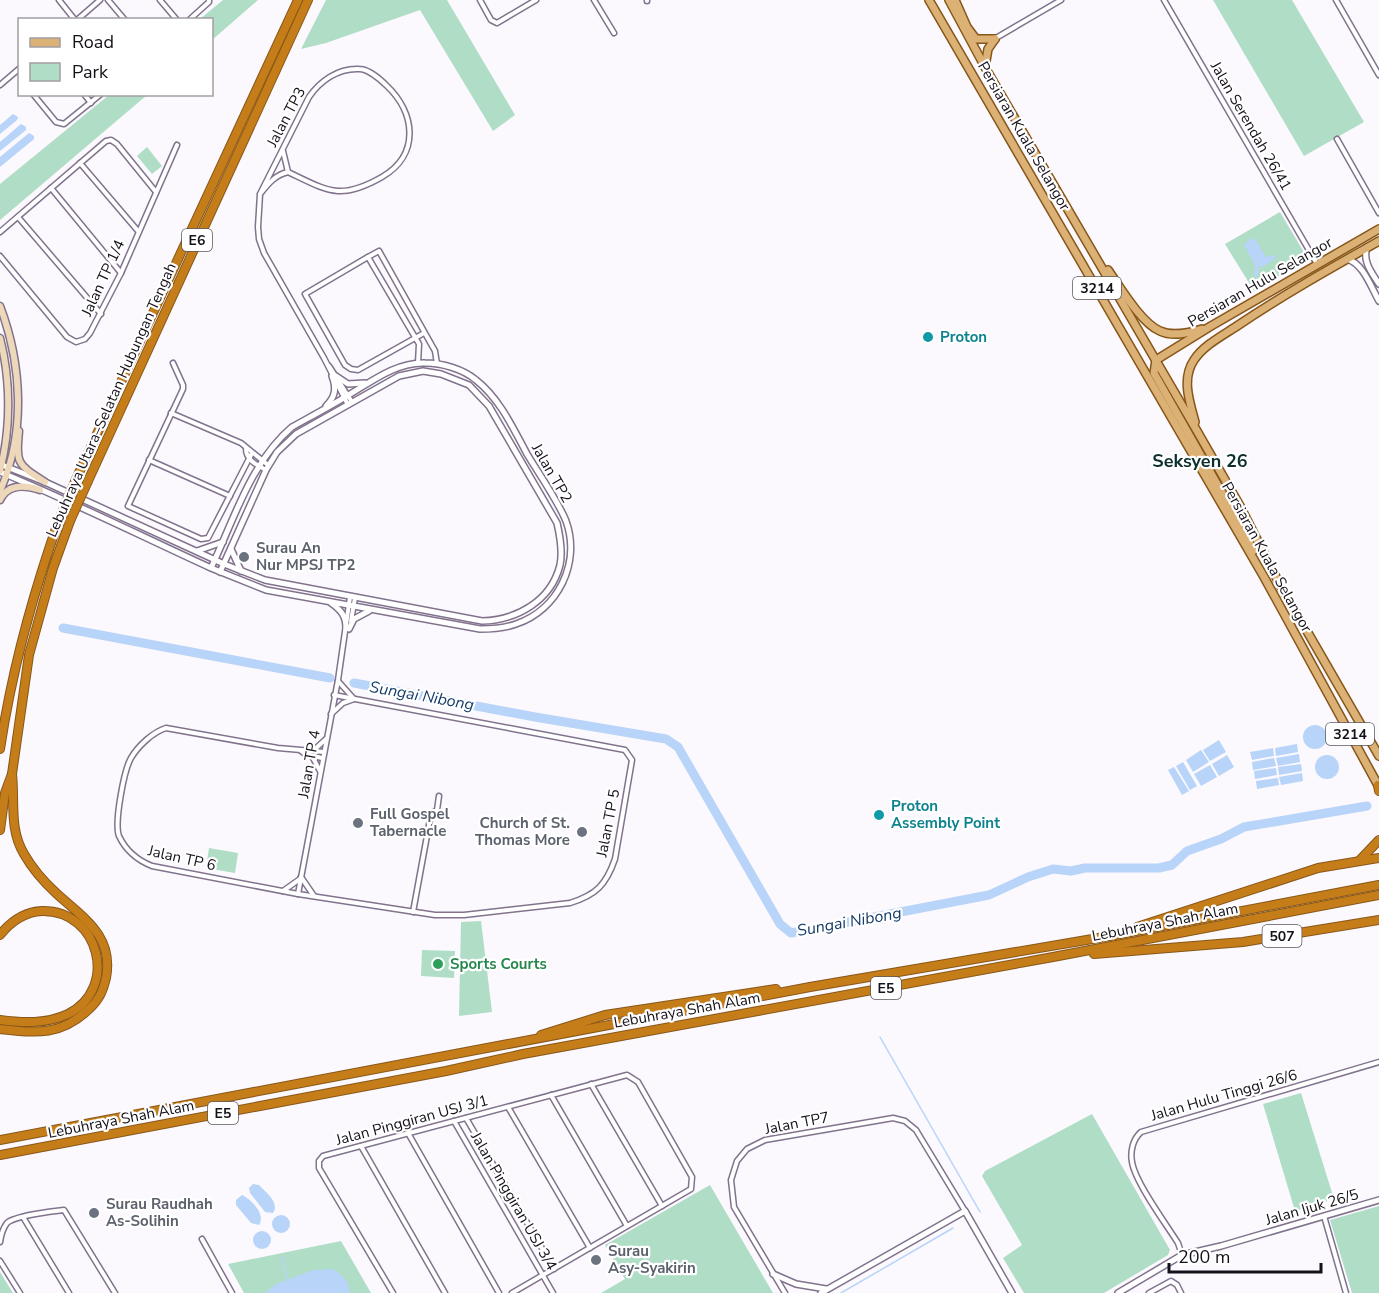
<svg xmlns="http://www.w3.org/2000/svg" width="1379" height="1293" viewBox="0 0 1379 1293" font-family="'Nunito Sans',sans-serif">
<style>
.green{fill:#b0ddc6}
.water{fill:#b8d4f8}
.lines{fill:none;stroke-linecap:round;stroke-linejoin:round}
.stream{stroke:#b8d4f8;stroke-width:1.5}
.river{stroke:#b8d4f8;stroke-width:9}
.minor-casing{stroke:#82738d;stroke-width:7}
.tertiary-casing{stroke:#82738d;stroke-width:8}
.secondary-casing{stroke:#82738d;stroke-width:9}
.primary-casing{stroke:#875719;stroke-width:10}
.motorway-casing{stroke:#875719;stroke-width:10}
.minor{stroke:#fff;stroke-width:4}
.tertiary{stroke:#fff;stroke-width:5}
.secondary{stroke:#eed8ba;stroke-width:6}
.primary{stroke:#dcb175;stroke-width:7}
.motorway{stroke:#c57d19;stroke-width:8}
.motorway-bridge-casing{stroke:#875719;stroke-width:10;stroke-linecap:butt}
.motorway-bridge{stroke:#c57d19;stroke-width:8}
.culture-dot{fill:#0f9aa8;stroke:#fff;stroke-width:2}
.worship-dot{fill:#6b7280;stroke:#fff;stroke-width:2}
.leisure-dot{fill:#2e9e5b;stroke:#fff;stroke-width:2}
.labels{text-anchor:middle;stroke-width:4.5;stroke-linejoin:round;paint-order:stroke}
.shield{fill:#fff;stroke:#5b585e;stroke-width:1.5}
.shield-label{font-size:14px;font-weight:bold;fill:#151019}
.street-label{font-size:15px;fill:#151019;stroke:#fff}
.culture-label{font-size:15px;font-weight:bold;fill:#0d838f;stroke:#fff;text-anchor:start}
.worship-label{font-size:15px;font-weight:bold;fill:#5b616d;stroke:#fff;text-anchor:start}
.leisure-label{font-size:15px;font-weight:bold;fill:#27864d;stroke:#fff;text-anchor:start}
.water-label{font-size:16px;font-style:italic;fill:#163d69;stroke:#fff}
.quarter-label{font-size:18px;font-weight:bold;fill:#0d302f;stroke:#fff}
</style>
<rect width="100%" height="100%" fill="#fbf8fe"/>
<!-- green -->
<g class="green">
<polygon points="223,0 258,0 212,40 212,20 200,19"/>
<polygon points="326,0 447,0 515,115 493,131 420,10 326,43 301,49"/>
<polygon points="1213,0 1292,0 1364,122 1304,156"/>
<polygon points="109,95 147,95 0,220 0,184"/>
<polygon points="147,147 162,166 152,174 137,156"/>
<polygon points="1280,212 1308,259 1254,291 1225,244"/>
<polygon points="209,848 238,853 235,873 206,868"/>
<polygon points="481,921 492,1012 459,1016 461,922"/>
<polygon points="422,950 455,951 454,978 421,976"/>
<polygon points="1301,1093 1334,1199 1295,1211 1263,1104"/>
<polygon points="1092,1114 1170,1250 1168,1255 1104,1293 1024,1293 1003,1258 1022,1245 982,1176 985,1171"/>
<polygon points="710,1185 773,1293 601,1293 625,1279 605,1245"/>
<polygon points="1379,1206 1379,1293 1352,1293 1330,1220"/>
<polygon points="341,1241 371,1293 244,1293 228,1264"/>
<polygon points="0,1272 13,1293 0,1293"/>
</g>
<!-- water -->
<g class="water">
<polygon points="13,114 18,117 17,120 0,134 0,125"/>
<polygon points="21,124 26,127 26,130 0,151 0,142"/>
<polygon points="29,133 34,136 34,139 0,167 0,157"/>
<polygon points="1250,239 1255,239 1266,257 1275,255 1276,257 1269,263 1259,268 1257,277 1254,277 1255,265 1244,245"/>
<circle cx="1315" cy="737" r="12"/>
<polygon points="1219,740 1226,752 1210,761 1203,750"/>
<polygon points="1297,744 1298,752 1276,756 1275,748"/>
<polygon points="1273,748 1274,756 1252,760 1250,752"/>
<polygon points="1201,750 1209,762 1193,772 1186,760"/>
<polygon points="1299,754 1300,762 1278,766 1276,758"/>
<circle cx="1327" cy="767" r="12"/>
<polygon points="1227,755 1234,767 1219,776 1212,764"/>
<polygon points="1274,758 1276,766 1253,770 1252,762"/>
<polygon points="1183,762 1197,786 1190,790 1176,766"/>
<polygon points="1301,764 1302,771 1279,775 1278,767"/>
<polygon points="1210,765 1217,777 1201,786 1194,774"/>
<polygon points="1174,767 1189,791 1182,795 1168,770"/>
<polygon points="1276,768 1277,775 1255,779 1254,771"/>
<polygon points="1302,773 1303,781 1281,785 1279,777"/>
<polygon points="1278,778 1279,785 1257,789 1256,781"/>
<path d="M253 1184 259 1185C266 1193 280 1202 273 1213L265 1212 250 1193 249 1188Z"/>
<path d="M242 1195C251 1199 266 1214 259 1225L251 1223 236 1205V1200Z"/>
<circle cx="281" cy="1224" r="9"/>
<circle cx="262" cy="1240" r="9"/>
<path d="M332 1269C343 1274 348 1281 350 1293H265L276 1284 313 1270Z"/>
</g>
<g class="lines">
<!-- stream -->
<g class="stream">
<polyline points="880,1037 980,1212"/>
<polyline points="282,1257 287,1279"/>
<polyline points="841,1293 953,1228"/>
</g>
<!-- river -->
<g class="river">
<polyline points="63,628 330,678"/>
<polyline points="354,683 535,717 666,739 678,747 780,924 791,933 989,895 1028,877 1053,869 1071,871 1085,868 1159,868 1172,865 1187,851 1221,839 1244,827 1367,806"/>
</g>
<!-- minor casing -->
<g class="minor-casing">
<g id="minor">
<polyline points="59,0 75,20"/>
<polyline points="108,0 125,20"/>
<polyline points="160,0 177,20"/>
<polyline points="480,0 491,20 497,23 536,0"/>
<polyline points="594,0 614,33"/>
<polyline points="647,0 647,1"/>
<polyline points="1164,0 1317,264"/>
<polyline points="1336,0 1379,75"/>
<polyline points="77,20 100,0"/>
<polyline points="189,20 209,2 209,0"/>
<polyline points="996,38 1061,0"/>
<polyline points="0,85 20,68"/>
<polyline points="33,94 56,122 64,124 101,94"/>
<polyline points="84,94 91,103"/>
<polyline points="1337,139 1379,213"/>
<polyline points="283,151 288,172"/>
<polyline points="80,163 138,231"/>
<polyline points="51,188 121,273"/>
<path d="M260 194C268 184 275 175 288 172 328 191 340 201 382 177 420 155 416 113 386 85 380 79 368 69 359 69 338 68 320 81 309 97L260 194 258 227 259 239 264 253 324 358 348 405"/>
<polyline points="18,217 101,314"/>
<polyline points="0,232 106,141 111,140 117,144 156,192"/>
<polyline points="0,256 67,337 76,342 85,339 90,333 121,273 177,145"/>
<polyline points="368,257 305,294 345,365 351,369 358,370 424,333"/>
<polyline points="173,363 183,385 183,389 128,506 201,539 208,538 252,453"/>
<polyline points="418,363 419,344 368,257 379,251 435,351 437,364"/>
<polyline points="329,366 352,402"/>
<polyline points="171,413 241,443 268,465"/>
<path d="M246 449C246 460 257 465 266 470"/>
<polyline points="149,460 230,496"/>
<polyline points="351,621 355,598"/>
<polyline points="331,714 343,703 354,699 338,681"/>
<polyline points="314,750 326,739"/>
<polyline points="301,751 305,754 322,758"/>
<path d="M324 752 278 748 166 728C153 732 138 746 131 758 124 770 114 823 119 836 126 851 137 860 152 866L298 894 435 915H464L570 903C596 895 606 885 615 859L632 760 625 750 334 695"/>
<polyline points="312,756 320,771"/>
<polyline points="301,877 314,896"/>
<polyline points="283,891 300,879"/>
<polyline points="298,894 338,680 350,597"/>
<polyline points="413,912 431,814 437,810 439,796"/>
<polyline points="591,1084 662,1206"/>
<polyline points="551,1095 627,1226"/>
<polyline points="508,1107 590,1248"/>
<polyline points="466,1118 554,1269"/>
<polyline points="454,1121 553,1293"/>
<polyline points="408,1133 499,1293"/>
<polyline points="361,1146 445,1293"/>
<polyline points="1324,1216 1346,1293"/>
<polyline points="23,1217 69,1293"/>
<polyline points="202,1239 232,1293"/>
<path d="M0 1242C1 1235 3 1228 7 1223 14 1216 53 1211 64 1210L115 1293"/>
<path d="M1182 1255 1178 1243C1166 1224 1135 1182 1132 1162 1130 1151 1133 1139 1141 1132L1379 1062"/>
<polyline points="0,1261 20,1293"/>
<polyline points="393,1293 319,1168 319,1161 323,1156 627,1075 638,1082 692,1177 691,1189 512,1293"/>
<polyline points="785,1293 734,1207 731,1180 737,1161 747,1149 765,1140 893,1118 905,1121 916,1130 965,1211"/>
<polyline points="1149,1293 1171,1281 1177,1285 1181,1293"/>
</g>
</g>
<!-- tertiary casing -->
<g class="tertiary-casing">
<g id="tertiary">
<path d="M1367 247C1362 261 1372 273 1379 284"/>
<path d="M1347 259C1363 263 1371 287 1379 301"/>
<polyline points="336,376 348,384 365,383"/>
<path d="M326 406C335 397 337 389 332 376"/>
<path d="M2 465 45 482 224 564 265 580 482 621C517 620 551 601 560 565 563 551 560 536 557 523L489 406 469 385 441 374 423 371 399 376 296 434 277 452 266 470 220 572"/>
<path d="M0 472C71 501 141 536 211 568L266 590 480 629C492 629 505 628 516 624 558 610 581 563 566 521 558 501 539 474 527 454 513 428 500 399 476 380 463 369 442 363 425 363 396 362 371 382 347 396 329 407 310 417 292 427 250 463 234 520 211 568"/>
<polyline points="231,549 241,571"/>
<polyline points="197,551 223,542"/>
<path d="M331 603C341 610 346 616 346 628"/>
<polyline points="349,629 354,619 369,611"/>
<polyline points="773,1274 796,1284 826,1289"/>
<polyline points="821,1293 965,1211 1012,1293"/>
<polyline points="1118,1293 1182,1255 1221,1246 1379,1200"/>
</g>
</g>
<!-- secondary casing -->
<g class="secondary-casing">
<g id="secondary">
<path d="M0 306C22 364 26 433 0 491"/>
<path d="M0 338C11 381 11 428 0 471"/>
<path d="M19 431C16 464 17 464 45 482"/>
<path d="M0 500C8 483 25 485 40 490"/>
</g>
</g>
<!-- primary casing -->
<g class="primary-casing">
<g id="primary">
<polyline points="929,0 1264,577 1379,787"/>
<polyline points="949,0 986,69 1197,431 1240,506 1278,581 1379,756"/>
<polyline points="955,0 967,27 976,39 995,39"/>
<polyline points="985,67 988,49 995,39"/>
<path d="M1108 270C1120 287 1141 323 1160 331 1173 337 1189 333 1202 329"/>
<polyline points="1156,360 1211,326 1379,229"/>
<polyline points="1156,360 1154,373 1245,533 1253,551"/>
<path d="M1195 422C1190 403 1181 379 1194 360 1204 345 1222 336 1237 326 1283 295 1331 268 1379 241"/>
</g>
</g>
<!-- motorway casing -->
<g class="motorway-casing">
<g id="motorway">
<polyline points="77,477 298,0"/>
<polyline points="88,481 308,0"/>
<path d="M0 749C12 669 33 593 60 517"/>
<polyline points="1378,785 1379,791"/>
<polyline points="0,830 5,793 12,774 29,655 53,568 70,521"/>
<polyline points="1360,860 1379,840"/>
<polyline points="1137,927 1318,868 1379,858"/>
<path d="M0 935C11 921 24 912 42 911 100 910 119 989 68 1014 47 1024 23 1023 0 1020"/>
<polyline points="1094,954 1243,942 1379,920"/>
<path d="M0 1029C37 1033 61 1036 89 1009 99 1000 103 991 106 978 114 935 83 918 56 893 44 882 32 868 24 854 9 829 15 802 12 774"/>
<polyline points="541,1035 605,1015 776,989"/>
<polyline points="0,1140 810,987 1110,936 1379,885"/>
<polyline points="0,1155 446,1071 523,1054 1053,957 1379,895"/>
</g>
</g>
<!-- minor -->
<use href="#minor" class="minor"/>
<!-- tertiary -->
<use href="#tertiary" class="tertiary"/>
<!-- secondary -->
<use href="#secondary" class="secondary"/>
<!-- primary -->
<use href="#primary" class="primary"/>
<!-- motorway -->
<use href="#motorway" class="motorway"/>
<!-- motorway-bridge casing -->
<g class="motorway-bridge-casing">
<g id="motorway-bridge">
<polyline points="60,517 77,477"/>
<polyline points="70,521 88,481"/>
</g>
</g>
<!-- motorway-bridge -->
<use href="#motorway-bridge" class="motorway-bridge"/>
</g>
<!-- markers -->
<g class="culture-dot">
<circle cx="928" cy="337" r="6"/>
<circle cx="879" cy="815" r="6"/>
</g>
<g class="worship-dot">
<circle cx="244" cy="557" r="6"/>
<circle cx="358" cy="823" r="6"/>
<circle cx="582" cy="832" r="6"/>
<circle cx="94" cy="1213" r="6"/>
<circle cx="596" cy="1260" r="6"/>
</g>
<circle class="leisure-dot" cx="438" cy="964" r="6"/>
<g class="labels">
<!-- shield labels -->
<g class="shield">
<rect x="182" y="229" width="30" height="22" rx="4.5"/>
<rect x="1073" y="277" width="48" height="22" rx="4.5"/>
<rect x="1326" y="723" width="48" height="22" rx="4.5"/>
<rect x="1262.5" y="925" width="39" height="22" rx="4.5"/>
<rect x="871" y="977" width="30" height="22" rx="4.5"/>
<rect x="208" y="1102" width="30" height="22" rx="4.5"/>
</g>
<g class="shield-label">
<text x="197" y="245">E6</text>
<text x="1097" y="293">3214</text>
<text x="1350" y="739">3214</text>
<text x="1282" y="941">507</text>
<text x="886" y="993">E5</text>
<text x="223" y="1118">E5</text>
</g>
<!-- street labels -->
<g class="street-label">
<text transform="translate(286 117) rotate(-62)" y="5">Jalan TP3</text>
<text transform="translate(1251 126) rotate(60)" y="5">Jalan Serendah 26/41</text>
<text transform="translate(1024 136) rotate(60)" y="5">Persiaran Kuala Selangor</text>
<text transform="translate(103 278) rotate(-65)" y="5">Jalan TP 1/4</text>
<text transform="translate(1260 282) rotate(-30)" y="5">Persiaran Hulu Selangor</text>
<text transform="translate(111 400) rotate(-66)" y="5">Lebuhraya Utara–Selatan Hubungan Tengah</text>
<text transform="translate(552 473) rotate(60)" y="5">Jalan TP2</text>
<text transform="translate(1267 557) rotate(61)" y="5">Persiaran Kuala Selangor</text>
<text transform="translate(309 764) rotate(-80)" y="5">Jalan TP 4</text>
<text transform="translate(608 823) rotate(-79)" y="5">Jalan TP 5</text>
<text transform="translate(182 858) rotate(13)" y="5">Jalan TP 6</text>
<text transform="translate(1165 922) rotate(-11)" y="5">Lebuhraya Shah Alam</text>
<text transform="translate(687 1010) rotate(-10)" y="5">Lebuhraya Shah Alam</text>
<text transform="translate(1224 1095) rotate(-16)" y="5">Jalan Hulu Tinggi 26/6</text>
<text transform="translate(121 1119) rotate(-11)" y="5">Lebuhraya Shah Alam</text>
<text transform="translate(412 1120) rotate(-15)" y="5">Jalan Pinggiran USJ 3/1</text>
<text transform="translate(797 1123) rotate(-11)" y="5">Jalan TP7</text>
<text transform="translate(514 1201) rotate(60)" y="5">Jalan Pinggiran USJ 3/4</text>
<text transform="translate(1312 1207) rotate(-16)" y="5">Jalan Ijuk 26/5</text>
</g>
<!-- culture labels -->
<g class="culture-label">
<text x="940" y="342">Proton</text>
<text x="891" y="811">Proton<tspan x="891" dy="17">Assembly Point</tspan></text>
</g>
<!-- worship labels -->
<g class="worship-label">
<text x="256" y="553">Surau An<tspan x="256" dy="17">Nur MPSJ TP2</tspan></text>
<text x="370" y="819">Full Gospel<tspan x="370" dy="17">Tabernacle</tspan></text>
<text x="570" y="828" text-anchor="end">Church of St.<tspan x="570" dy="17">Thomas More</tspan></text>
<text x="106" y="1209">Surau Raudhah<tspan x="106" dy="17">As-Solihin</tspan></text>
<text x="608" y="1256">Surau<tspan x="608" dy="17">Asy-Syakirin</tspan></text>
</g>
<!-- leisure labels -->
<g class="leisure-label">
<text x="450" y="969">Sports Courts</text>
</g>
<!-- water labels -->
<g class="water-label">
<text transform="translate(422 695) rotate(10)" y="6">Sungai Nibong</text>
<text transform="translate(849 921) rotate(-10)" y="6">Sungai Nibong</text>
</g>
<!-- quarter labels -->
<g class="quarter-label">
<text x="1200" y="467">Seksyen 26</text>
</g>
</g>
<!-- legend -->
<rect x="18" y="18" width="195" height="78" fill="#ffffff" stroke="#a19fa3" stroke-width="1.5"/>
<rect x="30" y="38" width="30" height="9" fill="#dcb175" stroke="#a19fa3" stroke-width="1.5"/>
<text x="72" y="48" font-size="18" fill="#151019">Road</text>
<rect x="30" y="63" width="30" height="18" fill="#b0ddc6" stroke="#a19fa3" stroke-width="1.5"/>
<text x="72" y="78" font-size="18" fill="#151019">Park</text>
<!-- scale -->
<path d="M1169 1263v9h152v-9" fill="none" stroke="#151019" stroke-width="3"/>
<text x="1178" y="1263" font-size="18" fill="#151019" stroke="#ffffff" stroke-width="4.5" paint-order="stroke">200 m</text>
</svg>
